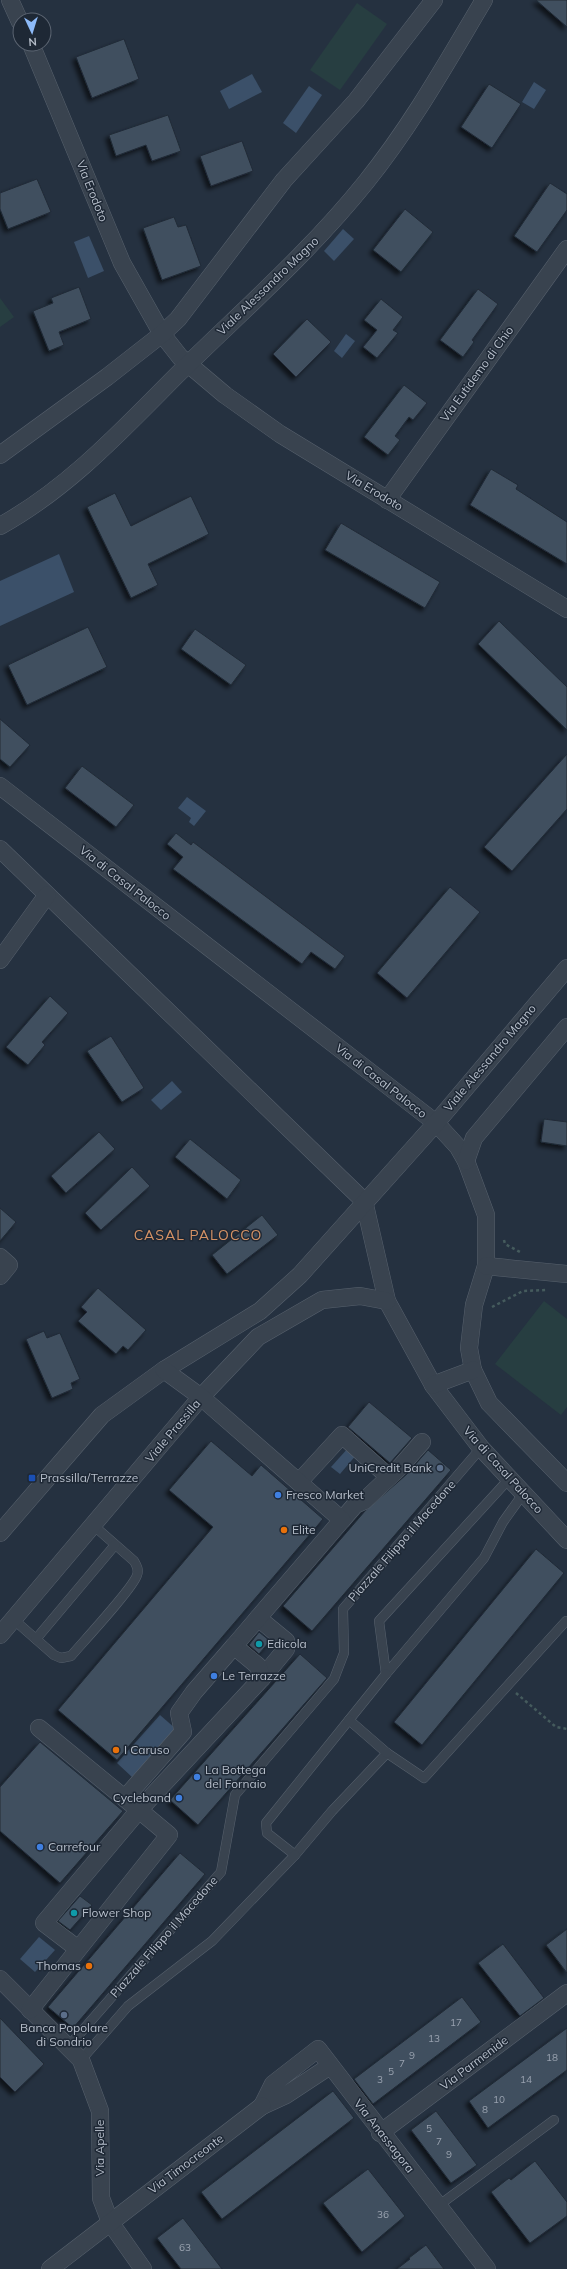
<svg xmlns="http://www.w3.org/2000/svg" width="567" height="2269" viewBox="0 0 567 2269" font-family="Mulish,sans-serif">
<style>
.green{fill:#273e41}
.water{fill:#3b5069}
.building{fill:#41505e;stroke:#202a37;filter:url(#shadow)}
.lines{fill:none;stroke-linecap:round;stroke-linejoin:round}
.lane-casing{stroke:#57616d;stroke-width:10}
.street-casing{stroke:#57616d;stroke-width:18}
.path{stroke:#455b5d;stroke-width:2.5;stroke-dasharray:3 3;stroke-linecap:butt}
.lane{stroke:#39434f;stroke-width:9}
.street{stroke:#39434f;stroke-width:17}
.service-dot{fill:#5c6f8a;stroke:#1e2835;stroke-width:1.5}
.transit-dot{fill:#1a4fb4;stroke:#1e2835;stroke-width:1.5}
.shop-dot{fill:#3f7fe0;stroke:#1e2835;stroke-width:1.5}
.food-dot{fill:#e8710a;stroke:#1e2835;stroke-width:1.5}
.culture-dot{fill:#0f9aa8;stroke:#1e2835;stroke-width:1.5}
.labels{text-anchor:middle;stroke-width:3;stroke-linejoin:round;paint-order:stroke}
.number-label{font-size:10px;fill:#99a2af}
.street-label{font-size:12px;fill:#b6beca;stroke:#1e2835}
.poi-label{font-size:12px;fill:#b6beca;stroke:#1e2835;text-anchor:start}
.quarter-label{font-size:14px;letter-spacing:1px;fill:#d59265;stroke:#1e2835}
</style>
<defs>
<filter id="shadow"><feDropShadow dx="-3.5" dy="3.5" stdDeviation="2" flood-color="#0009"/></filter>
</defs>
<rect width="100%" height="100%" fill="#253140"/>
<!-- green -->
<g class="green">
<polygon points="357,3 387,24 340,90 310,70"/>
<polygon points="0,298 14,317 0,327"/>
<polygon points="544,1301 567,1319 567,1407 561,1415 495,1364"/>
</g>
<!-- water -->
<g class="water">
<polygon points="252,74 262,92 229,109 220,91"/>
<polygon points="534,82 546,90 534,109 522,102"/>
<polygon points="309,86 322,95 296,133 283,123"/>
<polygon points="343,229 354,239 334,261 324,251"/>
<polygon points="89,236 104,271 88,278 74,242"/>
<polygon points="346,334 355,341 342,358 334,351"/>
<polygon points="59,554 74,592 0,626 0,581"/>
<polygon points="187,797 206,811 194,826 189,822 191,818 178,808"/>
<polygon points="172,1081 182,1092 161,1110 151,1100"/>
<polygon points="349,1447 357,1454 340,1474 331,1467"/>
<polygon points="160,1715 176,1729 133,1778 117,1763"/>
<polygon points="39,1937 55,1950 35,1972 20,1959"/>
</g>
<!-- building -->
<g class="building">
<polygon points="536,0 567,0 567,27"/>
<polygon points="124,39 139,79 92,98 76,57"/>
<polygon points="489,84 521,104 492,148 461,127"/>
<polygon points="168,115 181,151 152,161 146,145 116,156 109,135"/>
<polygon points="242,141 253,171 211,186 200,156"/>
<polygon points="37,179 51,212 8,229 0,209 0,193"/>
<polygon points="550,183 567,194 567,210 537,252 514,236"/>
<polygon points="405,209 433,232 401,272 373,250"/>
<polygon points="174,217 178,227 186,225 201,266 162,280 143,228"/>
<polygon points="79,287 91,319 59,332 64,345 49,351 33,311 53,303 51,298"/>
<polygon points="478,289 498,304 472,340 474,342 463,357 440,340"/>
<polygon points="381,299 403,317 393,330 398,333 377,358 363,347 377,330 364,320"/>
<polygon points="307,319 331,342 296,377 273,354"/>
<polygon points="404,385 427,403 413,420 409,417 395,436 400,440 388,455 364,437"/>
<polygon points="491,469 518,485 516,489 567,522 567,564 470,505"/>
<polygon points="115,493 131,526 191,496 209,534 148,564 158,585 131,598 87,507"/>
<polygon points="341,523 440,582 425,608 325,550"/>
<polygon points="499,621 567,687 567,730 478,644"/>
<polygon points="88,627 107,667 27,705 8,665"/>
<polygon points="195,629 246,665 231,685 181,649"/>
<polygon points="0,719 30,745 10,767 0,759"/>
<polygon points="567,754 567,809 512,871 484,847"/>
<polygon points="82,766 134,805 116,827 65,788"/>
<polygon points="176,833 191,845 193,842 345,956 335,969 311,952 302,964 173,869 183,857 167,844"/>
<polygon points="450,887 480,912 407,998 377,973"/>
<polygon points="50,996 68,1013 42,1042 45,1045 28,1065 6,1047"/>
<polygon points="111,1036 144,1088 122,1102 87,1051"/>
<polygon points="544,1119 567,1122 567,1146 541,1142"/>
<polygon points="99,1132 115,1149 66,1193 51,1176"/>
<polygon points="190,1139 241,1180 227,1199 175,1157"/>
<polygon points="132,1167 150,1186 101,1230 85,1213"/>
<polygon points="0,1208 16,1222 0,1241"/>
<polygon points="262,1215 278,1235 227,1274 212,1255"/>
<polygon points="98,1288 146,1330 128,1350 123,1346 116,1354 78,1321 87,1312 81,1307"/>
<polygon points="44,1331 47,1338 60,1333 80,1379 71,1383 73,1389 52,1398 26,1339"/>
<polygon points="369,1402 412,1438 390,1463 348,1427"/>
<polygon points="211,1441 252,1476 261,1465 323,1519 117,1760 58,1710 213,1527 169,1490"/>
<polygon points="428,1450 451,1470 312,1631 283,1606 365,1511 407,1474"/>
<polygon points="536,1549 564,1573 422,1745 394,1722"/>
<polygon points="259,1632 270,1641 259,1654 249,1645"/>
<polygon points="300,1654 327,1678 198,1825 170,1800"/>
<polygon points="40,1742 123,1811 60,1883 0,1831 0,1787"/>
<polygon points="180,1853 205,1874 73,2028 48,2007"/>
<polygon points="80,1896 92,1905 70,1930 58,1921"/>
<polygon points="567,1929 567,1973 546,1945"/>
<polygon points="503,1944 544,1998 520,2016 478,1963"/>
<polygon points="462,1997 481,2022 373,2104 354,2079"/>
<polygon points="0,2018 44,2064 15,2092 0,2077"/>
<polygon points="567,2028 567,2070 488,2128 469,2101"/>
<polygon points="333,2091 354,2118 222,2219 201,2192"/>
<polygon points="436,2111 477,2165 451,2183 411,2130"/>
<polygon points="535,2161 567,2202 567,2216 530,2243 491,2192 509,2178 511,2180"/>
<polygon points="368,2169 405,2216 362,2252 323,2203"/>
<polygon points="183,2218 193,2231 222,2269 181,2269 157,2238"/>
<polygon points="426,2245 444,2269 397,2269 410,2259 409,2258"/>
</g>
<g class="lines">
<!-- lane casing -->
<g class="lane-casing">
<g id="lane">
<polyline points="509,1479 379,1621 386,1674 484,1558 503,1522 523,1494"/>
<path d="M13 1619 54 1655 61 1658 71 1656C82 1643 134 1587 137 1575 139 1570 137 1566 134 1561L93 1525"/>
<polyline points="36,1639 115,1545"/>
<polyline points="386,1674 266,1823 267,1833 295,1855 332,1811 387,1753 424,1778 566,1621"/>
<polyline points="349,1720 387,1753"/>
<polyline points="68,2047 221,1872 235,1795 334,1679 344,1653 343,1609 481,1448"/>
<polyline points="81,2060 128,2006 212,1941 295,1855"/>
<polyline points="438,2206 554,2120"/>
</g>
</g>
<!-- street casing -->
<g class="street-casing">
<g id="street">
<polyline points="10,0 20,22"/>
<polyline points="31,44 122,263 162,334 180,357 225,395 280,434 567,609"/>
<polyline points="0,455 107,377 162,334 178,319 284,180 356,101 434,0"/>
<polyline points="387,500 567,249"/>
<path d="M0 526C69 488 123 429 178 374 242 311 310 252 366 182 412 125 447 62 484 0"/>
<polyline points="0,786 436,1123 458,1147 466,1161 486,1215 486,1266 474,1305 469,1348 473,1370 489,1403 567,1483"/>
<polyline points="0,849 364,1201 387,1301 433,1385 481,1448 567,1540"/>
<polyline points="0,960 47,895"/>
<polyline points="466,1161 474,1138 567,1027"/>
<polyline points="0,1257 9,1265 0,1276"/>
<polyline points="486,1266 567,1274"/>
<polyline points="433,1385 473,1370"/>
<polyline points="299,1482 342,1435 389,1477"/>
<polyline points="342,1520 355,1505 364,1501 400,1467 422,1442"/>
<polyline points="0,1533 102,1415 164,1370 260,1311 300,1275 436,1123 567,968"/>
<polyline points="258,1618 286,1641 286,1649 262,1678"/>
<polyline points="0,1635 201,1397 258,1337 322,1300 360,1296 387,1301"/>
<polyline points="39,1728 139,1810 262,1678 258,1666 234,1646 342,1520 201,1397 164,1370"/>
<polyline points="125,1798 183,1732 179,1713 194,1692 234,1646"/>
<polyline points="0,1979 81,2060 100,2111 101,2198 110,2222 143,2269"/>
<polyline points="30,2010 169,1835 139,1810 44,1923 78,1949"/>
<polyline points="330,2066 286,2095 262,2106 273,2084 318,2049 487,2269"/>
<polyline points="380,2133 567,1993"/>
<polyline points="50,2269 262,2106"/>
</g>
</g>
<!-- path -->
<g class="path">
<polyline points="504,1240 505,1244 520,1252"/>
<polyline points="492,1307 523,1291 547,1290"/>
<polyline points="516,1693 556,1727 567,1729"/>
</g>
<!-- lane -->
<use href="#lane" class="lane"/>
<!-- street -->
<use href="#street" class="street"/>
</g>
<!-- markers -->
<g class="service-dot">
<circle cx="440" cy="1468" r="4"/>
<circle cx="64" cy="2015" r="4"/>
</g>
<rect class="transit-dot" x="28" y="1474" width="8" height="8" rx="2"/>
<g class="shop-dot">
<circle cx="278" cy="1495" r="4"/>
<circle cx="214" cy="1676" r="4"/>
<circle cx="197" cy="1777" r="4"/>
<circle cx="179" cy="1798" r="4"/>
<circle cx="40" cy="1847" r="4"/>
</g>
<g class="food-dot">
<circle cx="284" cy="1530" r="4"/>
<circle cx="116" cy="1750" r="4"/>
<circle cx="89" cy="1966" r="4"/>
</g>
<g class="culture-dot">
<circle cx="259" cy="1644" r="4"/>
<circle cx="74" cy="1913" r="4"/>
</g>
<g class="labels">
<!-- number labels -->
<g class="number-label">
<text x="456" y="2026">17</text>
<text x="434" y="2042">13</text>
<text x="412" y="2059">9</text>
<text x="552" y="2061">18</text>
<text x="402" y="2067">7</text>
<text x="391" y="2075">5</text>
<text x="380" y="2083">3</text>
<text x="526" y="2083">14</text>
<text x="499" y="2103">10</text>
<text x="485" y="2113">8</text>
<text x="429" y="2132">5</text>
<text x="439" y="2145">7</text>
<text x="449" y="2158">9</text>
<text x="383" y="2218">36</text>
<text x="185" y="2251">63</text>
</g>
<!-- street labels -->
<g class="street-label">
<text transform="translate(92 191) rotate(68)" y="4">Via Erodoto</text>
<text transform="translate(268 286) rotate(-44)" y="4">Viale Alessandro Magno</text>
<text transform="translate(477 374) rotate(-54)" y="4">Via Eutidemo di Chio</text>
<text transform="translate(374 491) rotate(31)" y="4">Via Erodoto</text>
<text transform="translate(125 883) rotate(38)" y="4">Via di Casal Palocco</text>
<text transform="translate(490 1058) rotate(-50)" y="4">Viale Alessandro Magno</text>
<text transform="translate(381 1081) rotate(38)" y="4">Via di Casal Palocco</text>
<text transform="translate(173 1431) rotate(-50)" y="4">Viale Prassilla</text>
<text transform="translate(503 1470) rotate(48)" y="4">Via di Casal Palocco</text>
<text transform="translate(402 1541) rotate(-49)" y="4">Piazzale Filippo il Macedone</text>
<text transform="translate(164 1937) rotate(-49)" y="4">Piazzale Filippo il Macedone</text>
<text transform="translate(474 2063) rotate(-37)" y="4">Via Parmenide</text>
<text transform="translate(384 2136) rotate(52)" y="4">Via Anassagora</text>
<text transform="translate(100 2148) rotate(-90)" y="4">Via Apelle</text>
<text transform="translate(186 2164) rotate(-37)" y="4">Via Timocreonte</text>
</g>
<!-- poi labels -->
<g class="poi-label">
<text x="432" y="1472" text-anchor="end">UniCredit Bank</text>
<text x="40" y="1482">Prassilla/Terrazze</text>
<text x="286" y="1499">Fresco Market</text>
<text x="292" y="1534">Elite</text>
<text x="267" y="1648">Edicola</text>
<text x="222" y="1680">Le Terrazze</text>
<text x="124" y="1754">I Caruso</text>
<text x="205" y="1774">La Bottega<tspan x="205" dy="14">del Fornaio</tspan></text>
<text x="171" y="1802" text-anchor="end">Cycleband</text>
<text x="48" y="1851">Carrefour</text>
<text x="82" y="1917">Flower Shop</text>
<text x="81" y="1970" text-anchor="end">Thomas</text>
<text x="64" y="2032" text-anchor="middle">Banca Popolare<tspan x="64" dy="14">di Sondrio</tspan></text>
</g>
<!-- quarter labels -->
<g class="quarter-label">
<text x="198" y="1240">CASAL PALOCCO</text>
</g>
</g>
<!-- north arrow -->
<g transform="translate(32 32) rotate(176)"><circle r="19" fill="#1e2835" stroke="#5b6471"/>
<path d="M0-3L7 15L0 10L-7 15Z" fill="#8dbaf8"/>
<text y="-6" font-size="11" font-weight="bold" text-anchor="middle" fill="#b6beca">N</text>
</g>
</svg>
